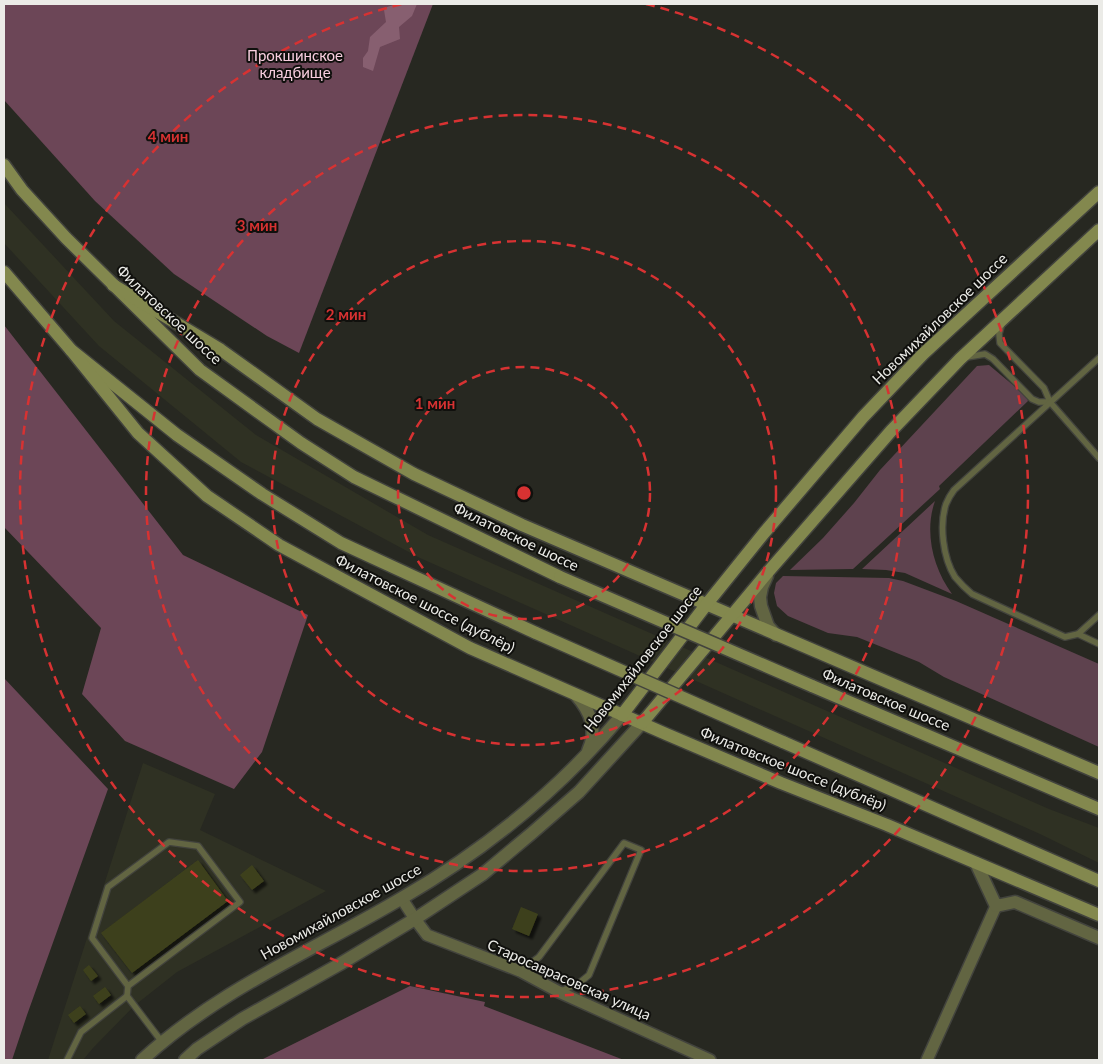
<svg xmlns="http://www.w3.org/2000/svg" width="1103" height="1064" viewBox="0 0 1103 1064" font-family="Lato,sans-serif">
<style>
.built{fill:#2f3123}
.green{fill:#5e424e}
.forest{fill:#6c4657}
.water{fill:#875f70}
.building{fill:#3e411b;filter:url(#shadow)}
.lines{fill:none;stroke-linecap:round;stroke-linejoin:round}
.service-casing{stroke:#42433d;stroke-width:8}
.minor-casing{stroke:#42433d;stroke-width:14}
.tertiary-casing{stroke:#42433d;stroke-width:15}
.secondary-casing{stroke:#42433d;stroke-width:15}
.service{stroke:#626542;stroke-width:5.5}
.minor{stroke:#626542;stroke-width:11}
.tertiary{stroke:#626542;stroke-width:12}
.secondary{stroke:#83884e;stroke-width:12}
.secondary-bridge-casing{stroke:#42433d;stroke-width:15;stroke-linecap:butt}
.secondary-bridge{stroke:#83884e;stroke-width:12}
.ring{fill:none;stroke:#d73232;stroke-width:2.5;stroke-dasharray:9 6}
.labels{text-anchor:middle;stroke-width:4;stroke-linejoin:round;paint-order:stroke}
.park-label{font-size:15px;fill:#f8cedf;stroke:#10100d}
.street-label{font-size:15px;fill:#ebebe7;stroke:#10100d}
.centre{fill:#d73232;stroke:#10100d;stroke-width:2.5}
.ring-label{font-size:15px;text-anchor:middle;font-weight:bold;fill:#d73232;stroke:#10100d;stroke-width:4;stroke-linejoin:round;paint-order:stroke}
</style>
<defs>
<filter id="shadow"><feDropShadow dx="3.5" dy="3.5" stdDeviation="1" flood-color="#0009"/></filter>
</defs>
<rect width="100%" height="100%" fill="#272821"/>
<!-- built -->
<g class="built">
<polygon points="4,203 114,321 256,435 428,535 1049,809 1099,828 1099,863 1040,834 420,558 241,462 99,346 4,243"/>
<polygon points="143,763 215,794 200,830 326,891 177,972 134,1006 93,1048 83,1060 48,1060"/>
</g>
<!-- green -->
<g class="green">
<polygon points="989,365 1026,396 1028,401 939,486 940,489 853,569 790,570 823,538 854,503 880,470 977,366"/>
<path d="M935 501C924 532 933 568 952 594L905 573 886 570 862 569Z"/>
<polygon points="783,576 889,578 903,581 956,601 1099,664 1099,747 944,677 919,662 857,637 828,633 788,616 777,606 774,593 776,583"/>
</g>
<!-- forest -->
<g class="forest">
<polygon points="4,4 433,4 299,353 267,336 174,274 95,201 4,100"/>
<polygon points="4,325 183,555 308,615 262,752 234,789 125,741 82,694 101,628 4,527"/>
<polygon points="4,678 108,789 27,1015 12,1060 4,1060"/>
<polygon points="410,986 485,1002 484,1006 624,1060 261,1060"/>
</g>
<!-- water -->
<polygon class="water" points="397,4 417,4 412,16 399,27 400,39 380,47 373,71 363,67 363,58 368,51 370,37 386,22 384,10 387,7"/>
<!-- building -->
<g class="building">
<polygon points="198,860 228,901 132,973 101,933"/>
<polygon points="252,865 264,881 252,890 240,875"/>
<polygon points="521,907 538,914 529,936 512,929"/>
<polygon points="89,965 98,976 91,981 83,970"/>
<polygon points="105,987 111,995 99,1004 93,996"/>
<polygon points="80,1006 86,1014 74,1023 68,1015"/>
</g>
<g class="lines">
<!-- service casing -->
<g class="service-casing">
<g id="service">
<polyline points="1002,323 999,334 1000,343 1044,388 1050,402 1099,458"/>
<polyline points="967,357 985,354 993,359 1032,399 1039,402 1050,402"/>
<path d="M1099 358 954 490C951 494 948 499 946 504 939 525 943 558 955 577 960 583 966 589 972 594L1065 637 1078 634 1099 644"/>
<polyline points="1078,634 1099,615"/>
<polygon points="169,842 198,846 240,902 128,986 92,938 108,887"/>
<polyline points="520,971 539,957 624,843 641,850 589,975 578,984 561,991"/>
<polyline points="128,986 127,996 162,1042"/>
<polyline points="67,1060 81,1032 127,996"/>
</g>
</g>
<!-- minor casing -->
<g class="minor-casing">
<g id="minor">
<polyline points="402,899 415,919 427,935 520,971 559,992 710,1060"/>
<polyline points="927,1060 996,906"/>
</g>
</g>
<!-- tertiary casing -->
<g class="tertiary-casing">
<g id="tertiary">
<polyline points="767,576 762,587 760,597 761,606 768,626 776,635"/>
<path d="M576 695C591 712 598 730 588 751"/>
<polyline points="976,863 996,906 1015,902 1099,938"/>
<path d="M142 1060C219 989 313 951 402 898 485 850 560 789 622 715"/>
<polyline points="185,1060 197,1049 242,1019 340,964 415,919 483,874 532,833 579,792 642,723"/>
</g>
</g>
<!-- secondary casing -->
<g class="secondary-casing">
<g id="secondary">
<polyline points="4,165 22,190 66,238 200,370 301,443 354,477 560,577"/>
<polyline points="4,272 71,350 177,435 262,494 341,543 536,633"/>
<polyline points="113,285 221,350 317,419 414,474 522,525 578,549 1099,773"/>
<polyline points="71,350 138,433 207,496 279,545 470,648 666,734 781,783 887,825 1099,915"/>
<polyline points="812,686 1099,809"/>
<polyline points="622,715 706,605 764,533 863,417 923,354 1099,192"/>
<polyline points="642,723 768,572 891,431 960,359 1099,230"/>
<polyline points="783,742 1099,881"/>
</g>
</g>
<!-- service -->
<use href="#service" class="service"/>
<!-- minor -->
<use href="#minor" class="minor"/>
<!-- tertiary -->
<use href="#tertiary" class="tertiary"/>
<!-- secondary -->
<use href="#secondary" class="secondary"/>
<!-- secondary-bridge casing -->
<g class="secondary-bridge-casing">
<g id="secondary-bridge">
<polyline points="560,577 812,686"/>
<polyline points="536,633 783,742"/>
</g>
</g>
<!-- secondary-bridge -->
<use href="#secondary-bridge" class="secondary-bridge"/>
</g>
<!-- distance rings -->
<g class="ring">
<circle cx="524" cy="493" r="126"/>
<circle cx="524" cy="493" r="252"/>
<circle cx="524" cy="493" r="378"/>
<path d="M646 4A504 504 0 1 1 402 4"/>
</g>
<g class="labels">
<!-- park labels -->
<g class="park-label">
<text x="295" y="61">Прокшинское<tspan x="295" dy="17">кладбище</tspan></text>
</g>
<!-- street labels -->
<g class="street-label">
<text transform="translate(169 315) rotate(43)" y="5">Филатовское шоссе</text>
<text transform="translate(940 319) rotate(-44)" y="5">Новомихайловское шоссе</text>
<text transform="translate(516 537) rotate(26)" y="5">Филатовское шоссе</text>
<text transform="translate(425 604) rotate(27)" y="5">Филатовское шоссе (дублёр)</text>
<text transform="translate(643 659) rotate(-52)" y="5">Новомихайловское шоссе</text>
<text transform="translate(886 700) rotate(23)" y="5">Филатовское шоссе</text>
<text transform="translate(793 769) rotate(22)" y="5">Филатовское шоссе (дублёр)</text>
<text transform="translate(341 912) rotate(-29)" y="5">Новомихайловское шоссе</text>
<text transform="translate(569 980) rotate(24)" y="5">Старосаврасовская улица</text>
</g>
</g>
<circle cx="524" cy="493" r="8" class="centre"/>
<g class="ring-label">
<text x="168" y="142">4 мин</text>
<text x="257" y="231">3 мин</text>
<text x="346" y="320">2 мин</text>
<text x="435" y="409">1 мин</text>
</g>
<!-- border -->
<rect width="1103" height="1064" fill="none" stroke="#ebebe7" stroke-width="10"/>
</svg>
